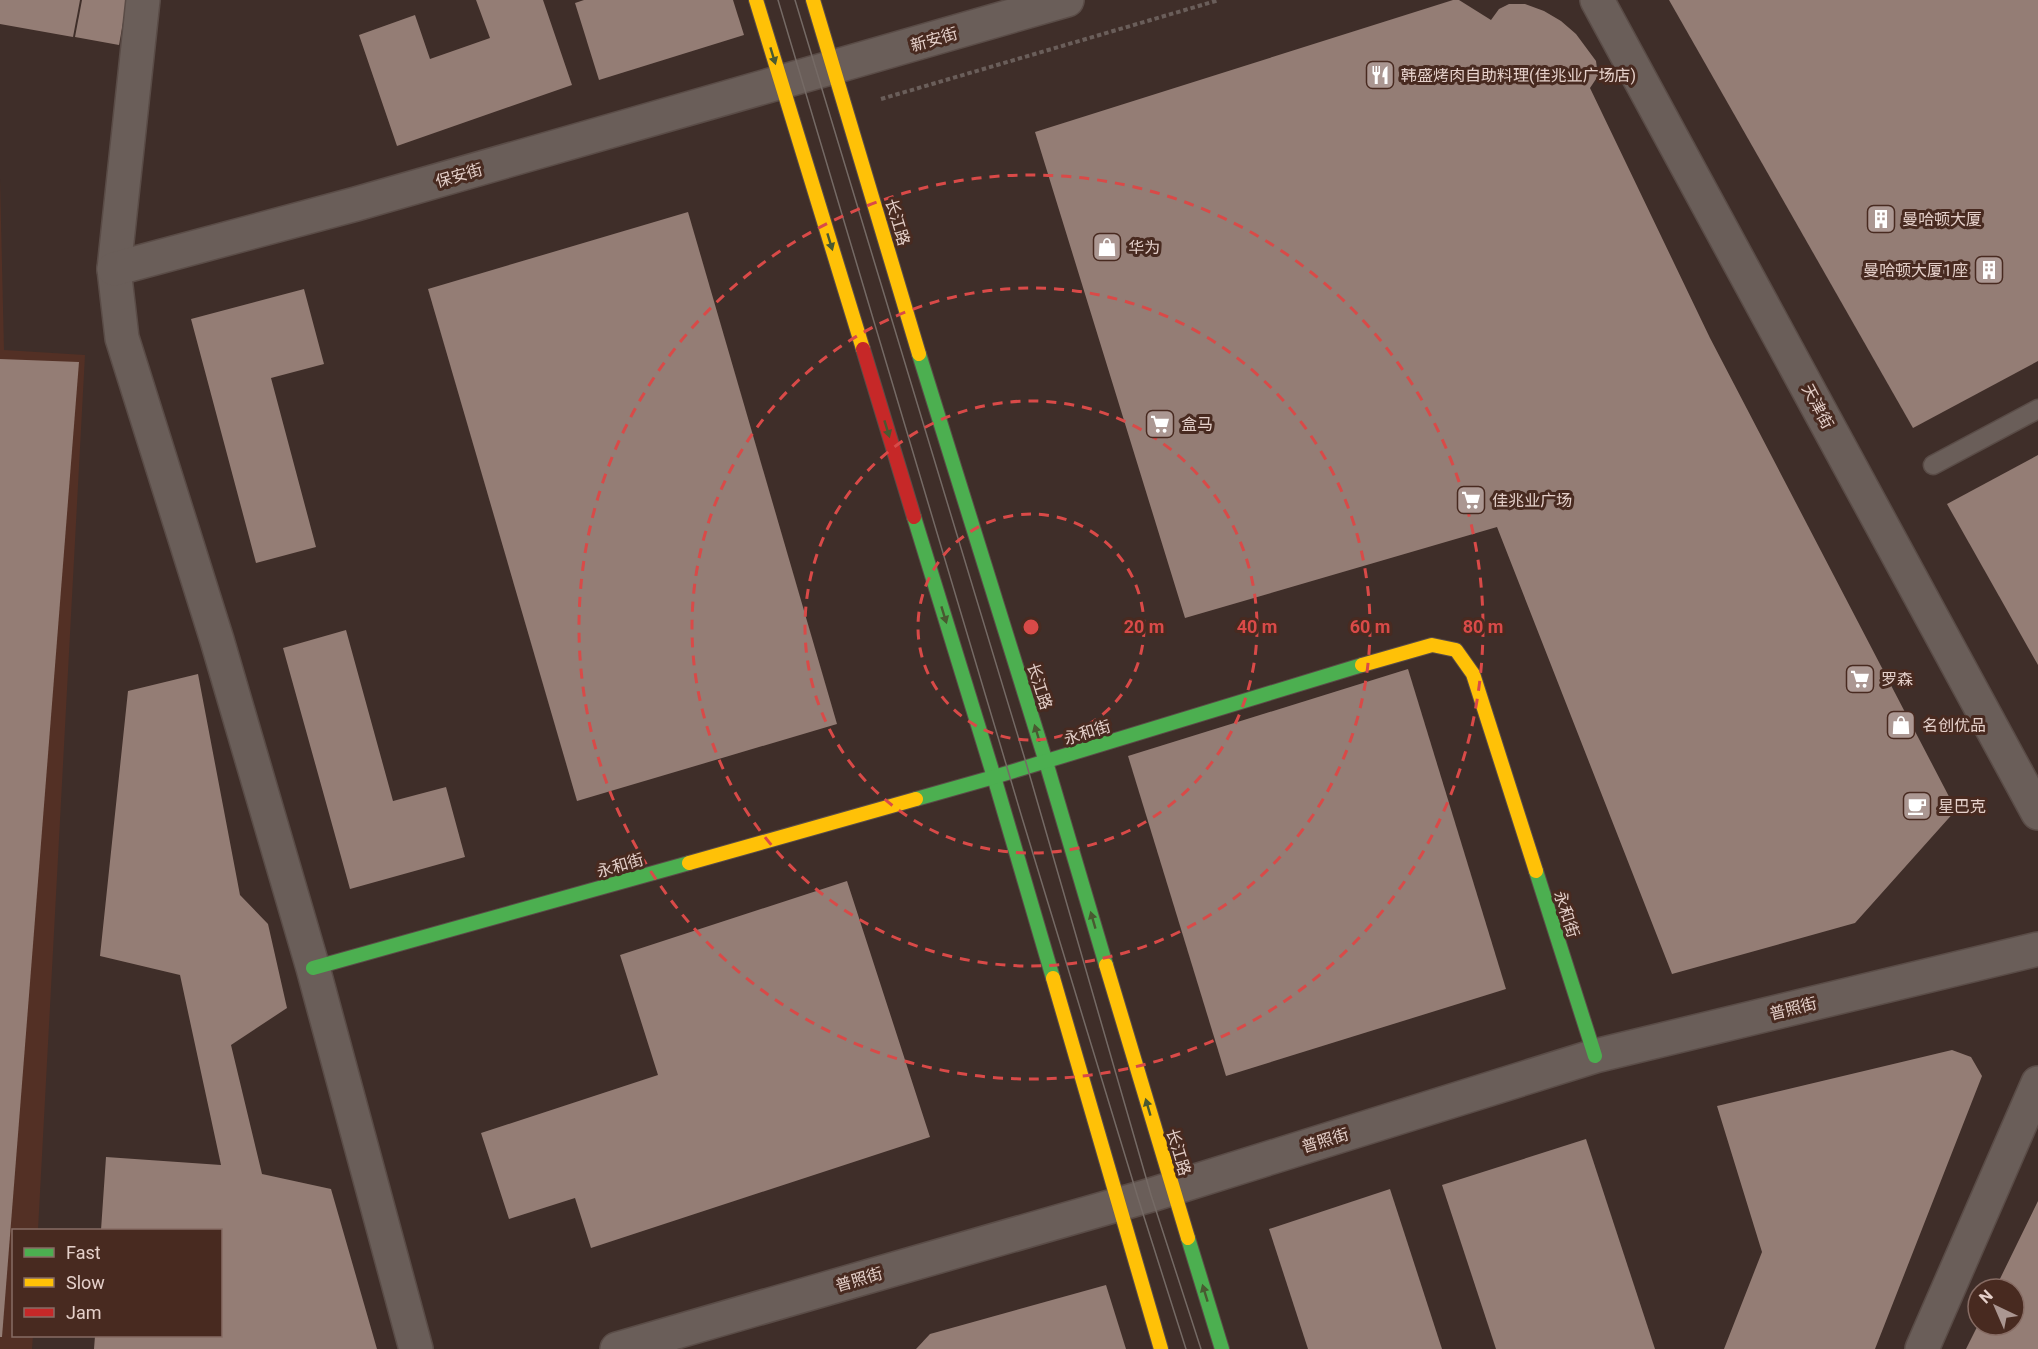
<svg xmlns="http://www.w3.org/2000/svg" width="2038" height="1349" viewBox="0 0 2038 1349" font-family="Roboto,'Noto Sans SC',sans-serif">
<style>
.built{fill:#533025}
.building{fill:#947d75}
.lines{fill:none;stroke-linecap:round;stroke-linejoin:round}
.lane-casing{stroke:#5a4c47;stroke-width:21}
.street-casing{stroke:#5a4c47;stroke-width:36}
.fast-casing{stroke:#5a4c47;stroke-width:16}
.slow-casing{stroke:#5a4c47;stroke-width:16}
.jam-casing{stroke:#5a4c47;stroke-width:16}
.path{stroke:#6a5e5a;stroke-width:4;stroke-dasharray:4.5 3;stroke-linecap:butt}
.lane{stroke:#6a5e59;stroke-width:18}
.street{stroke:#6a5e59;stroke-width:33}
.fast{stroke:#4caf50;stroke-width:14}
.slow{stroke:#ffc107;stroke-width:14}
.jam{stroke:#c62828;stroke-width:14}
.tram{stroke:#756a65;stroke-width:1.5}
.oneway{fill:#495931}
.ring{fill:none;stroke:#d94a48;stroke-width:3;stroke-dasharray:10 8}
.labels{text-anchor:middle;stroke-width:6;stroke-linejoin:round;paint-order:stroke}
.street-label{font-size:16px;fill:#e5d0ca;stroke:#482a20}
.poi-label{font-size:16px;fill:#e5d0ca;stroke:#482a20;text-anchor:start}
.centre{fill:#d94a48;stroke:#482a20;stroke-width:3}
.ring-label{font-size:18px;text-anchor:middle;font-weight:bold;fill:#d94a48;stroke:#482a20;stroke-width:6;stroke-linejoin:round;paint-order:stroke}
</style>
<rect width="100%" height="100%" fill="#3f2e29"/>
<!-- built -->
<polygon class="built" points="0,179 4,350 85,355 38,1230 14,1230 14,1336 33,1336 32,1349 0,1349"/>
<!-- building -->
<g class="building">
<polygon points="0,0 80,0 73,37 0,24"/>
<polygon points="82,0 127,0 119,45 75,37"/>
<polygon points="476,0 543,0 572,85 397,146 359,35 415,15 430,59 490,38"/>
<polygon points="584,0 733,0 744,35 599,80 575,3"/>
<polygon points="1453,0 1459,0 1491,20 1499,9 1509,4 1525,4 1544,11 1561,21 1576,34 1596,61 1598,76 1590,88 1710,338 1956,810 1855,923 1672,974 1497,527 1185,618 1035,132"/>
<polygon points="1669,0 2038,0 2038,361 1913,428"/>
<polygon points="688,212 837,724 577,801 428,289"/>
<polygon points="304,289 324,364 271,378 316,547 256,563 191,319"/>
<polygon points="0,359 79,362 2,1337 0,1337"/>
<polygon points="2038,455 2038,665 1947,504"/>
<polygon points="346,630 393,801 446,787 465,857 350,889 283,648"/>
<polygon points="1408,669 1506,989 1226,1076 1128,756"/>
<polygon points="198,674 240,895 268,924 287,1008 231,1045 262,1174 331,1189 377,1349 94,1349 95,1336 220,1336 220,1230 101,1230 106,1157 221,1165 180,975 100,956 128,691"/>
<polygon points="847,881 930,1137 591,1248 575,1198 509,1219 481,1133 658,1075 620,955"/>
<polygon points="1952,1050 1971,1057 1982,1076 1875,1349 1724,1349 1762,1252 1717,1106"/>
<polygon points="1586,1139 1655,1349 1496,1349 1442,1185"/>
<polygon points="1390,1189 1442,1349 1308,1349 1269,1229"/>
<polygon points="2038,1201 2038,1349 1966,1349 1978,1325 2014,1325 2014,1289 1995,1289"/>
<polygon points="1106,1285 1126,1349 916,1349 930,1334"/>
</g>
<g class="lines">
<!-- lane casing -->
<g class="lane-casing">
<polyline id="lane" points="1933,465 2038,409"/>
</g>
<!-- street casing -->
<g class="street-casing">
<g id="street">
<polyline points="143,0 114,269 122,338 217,640 313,968 416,1349"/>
<polyline points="1597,0 2038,813"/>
<polyline points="114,269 356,204 1067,0"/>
<polyline points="617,1349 1151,1195 1595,1056 2038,949"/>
<polyline points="1922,1349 2038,1083"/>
</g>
</g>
<!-- fast casing -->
<g class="fast-casing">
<g id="fast">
<polyline points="919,354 1046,762 1106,965"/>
<polyline points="914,517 994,777 1053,978"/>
<polyline points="916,799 994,777 1362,665"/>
<polyline points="1536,871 1595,1056"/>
<polyline points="313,968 689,863"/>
<polyline points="1188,1238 1222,1349"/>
</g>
</g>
<!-- slow casing -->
<g class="slow-casing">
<g id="slow">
<polyline points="756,0 863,349"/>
<polyline points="813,0 919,354"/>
<polyline points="1362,665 1432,645 1456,650 1473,674 1536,871"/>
<polyline points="689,863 916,799"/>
<polyline points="1106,965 1188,1238"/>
<polyline points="1053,978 1161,1349"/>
</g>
</g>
<!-- jam casing -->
<g class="jam-casing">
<polyline id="jam" points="863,349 914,517"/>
</g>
<!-- path -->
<polyline class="path" points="881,99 1219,0"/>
<!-- lane -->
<use href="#lane" class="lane"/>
<!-- street -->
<use href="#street" class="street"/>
<!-- fast -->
<use href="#fast" class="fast"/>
<!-- slow -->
<use href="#slow" class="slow"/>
<!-- jam -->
<use href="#jam" class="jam"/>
<!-- tram -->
<g class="tram">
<polyline points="778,0 1023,821 1138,1198 1186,1349"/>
<polyline points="795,0 1027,766 1151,1195 1201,1349"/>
</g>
</g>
<!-- one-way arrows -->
<defs><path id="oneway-solid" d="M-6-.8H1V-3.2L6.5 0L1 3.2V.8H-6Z" transform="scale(1.5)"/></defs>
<g class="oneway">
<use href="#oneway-solid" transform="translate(773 56) rotate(73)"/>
<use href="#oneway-solid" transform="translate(830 242) rotate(73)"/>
<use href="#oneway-solid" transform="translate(887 429) rotate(73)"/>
<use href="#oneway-solid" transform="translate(944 615) rotate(73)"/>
<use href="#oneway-solid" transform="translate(1037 733) rotate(-107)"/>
<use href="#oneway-solid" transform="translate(1093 920) rotate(-106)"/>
<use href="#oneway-solid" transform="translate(1148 1107) rotate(-106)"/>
<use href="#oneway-solid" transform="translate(1205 1293) rotate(-107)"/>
</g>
<!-- distance rings -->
<g class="ring">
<circle cx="1031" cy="627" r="113"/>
<circle cx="1031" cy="627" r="226"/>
<circle cx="1031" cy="627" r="339"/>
<circle cx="1031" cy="627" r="452"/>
</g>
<!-- icons -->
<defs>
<g id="restaurant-square" transform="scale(1.5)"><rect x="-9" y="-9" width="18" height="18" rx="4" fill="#ab9792" stroke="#482a20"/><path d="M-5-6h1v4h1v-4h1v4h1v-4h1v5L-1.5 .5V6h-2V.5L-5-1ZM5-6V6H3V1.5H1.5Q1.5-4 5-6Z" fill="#fff"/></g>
<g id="building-square" transform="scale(1.5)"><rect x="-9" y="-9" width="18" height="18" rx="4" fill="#ab9792" stroke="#482a20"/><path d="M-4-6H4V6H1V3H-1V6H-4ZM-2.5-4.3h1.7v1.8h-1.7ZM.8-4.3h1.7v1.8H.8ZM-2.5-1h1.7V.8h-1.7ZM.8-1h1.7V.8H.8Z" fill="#fff"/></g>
<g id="shop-square" transform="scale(1.5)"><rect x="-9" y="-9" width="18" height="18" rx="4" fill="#ab9792" stroke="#482a20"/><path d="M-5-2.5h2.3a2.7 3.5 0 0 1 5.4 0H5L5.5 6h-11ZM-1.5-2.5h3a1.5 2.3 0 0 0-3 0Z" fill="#fff"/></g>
<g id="supermarket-square" transform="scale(1.5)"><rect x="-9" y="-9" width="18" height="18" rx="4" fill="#ab9792" stroke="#482a20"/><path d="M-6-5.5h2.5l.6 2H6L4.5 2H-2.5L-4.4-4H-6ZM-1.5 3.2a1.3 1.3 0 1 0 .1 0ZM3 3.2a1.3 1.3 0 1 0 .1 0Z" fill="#fff"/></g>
<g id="cafe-square" transform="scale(1.5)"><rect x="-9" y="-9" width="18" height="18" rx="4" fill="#ab9792" stroke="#482a20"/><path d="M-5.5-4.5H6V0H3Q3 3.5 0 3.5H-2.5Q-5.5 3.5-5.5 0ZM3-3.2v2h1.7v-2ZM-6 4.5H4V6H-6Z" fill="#fff"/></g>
</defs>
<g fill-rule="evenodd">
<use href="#restaurant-square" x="1380" y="75"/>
<use href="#building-square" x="1881" y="219"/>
<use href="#shop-square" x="1107" y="247"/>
<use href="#building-square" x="1989" y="270"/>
<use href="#supermarket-square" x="1160" y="424"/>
<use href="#supermarket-square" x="1471" y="500"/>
<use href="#supermarket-square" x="1860" y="679"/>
<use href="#shop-square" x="1901" y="725"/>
<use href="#cafe-square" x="1917" y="806"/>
</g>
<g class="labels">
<!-- street labels -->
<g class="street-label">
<text transform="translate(934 39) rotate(-16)" y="6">新安街</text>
<text transform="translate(459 175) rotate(-16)" y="6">保安街</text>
<text transform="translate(898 222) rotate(73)" y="6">长江路</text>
<text transform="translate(1818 406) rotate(62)" y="6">天津街</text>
<text transform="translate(1040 686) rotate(72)" y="6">长江路</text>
<text transform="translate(1087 732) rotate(-17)" y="6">永和街</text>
<text transform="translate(620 865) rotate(-16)" y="6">永和街</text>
<text transform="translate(1567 914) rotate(72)" y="6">永和街</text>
<text transform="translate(1793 1008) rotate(-14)" y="6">普照街</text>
<text transform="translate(1325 1140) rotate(-17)" y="6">普照街</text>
<text transform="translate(1179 1152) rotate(73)" y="6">长江路</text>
<text transform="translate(859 1279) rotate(-16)" y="6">普照街</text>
</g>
<!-- poi labels -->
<g class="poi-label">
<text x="1401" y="81">韩盛烤肉自助料理(佳兆业广场店)</text>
<text x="1902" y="225">曼哈顿大厦</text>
<text x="1128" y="253">华为</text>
<text x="1968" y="276" text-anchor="end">曼哈顿大厦1座</text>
<text x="1181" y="430">盒马</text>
<text x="1492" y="506">佳兆业广场</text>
<text x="1881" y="685">罗森</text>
<text x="1922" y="731">名创优品</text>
<text x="1938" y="812">星巴克</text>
</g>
</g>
<circle cx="1031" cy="627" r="9" class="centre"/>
<g class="ring-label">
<text x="1144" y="633">20 m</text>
<text x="1257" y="633">40 m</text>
<text x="1370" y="633">60 m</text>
<text x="1483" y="633">80 m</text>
</g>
<!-- legend -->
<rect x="12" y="1229" width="210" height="108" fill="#482a20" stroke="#876c64" stroke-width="1.5"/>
<rect x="24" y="1248" width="30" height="9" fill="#4caf50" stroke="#876c64" stroke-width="1.5"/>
<text x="66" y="1259" font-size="18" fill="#e5d0ca">Fast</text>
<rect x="24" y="1278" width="30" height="9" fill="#ffc107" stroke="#876c64" stroke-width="1.5"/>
<text x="66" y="1289" font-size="18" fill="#e5d0ca">Slow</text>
<rect x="24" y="1308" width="30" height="9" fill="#c62828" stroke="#876c64" stroke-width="1.5"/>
<text x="66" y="1319" font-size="18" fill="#e5d0ca">Jam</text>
<!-- north arrow -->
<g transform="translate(1996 1307) rotate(316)"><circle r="28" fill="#482a20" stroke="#876c64" stroke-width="1.5"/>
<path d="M0-4.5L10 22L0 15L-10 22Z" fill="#ab9792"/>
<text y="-9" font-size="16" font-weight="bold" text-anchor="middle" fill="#e5d0ca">N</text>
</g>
</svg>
